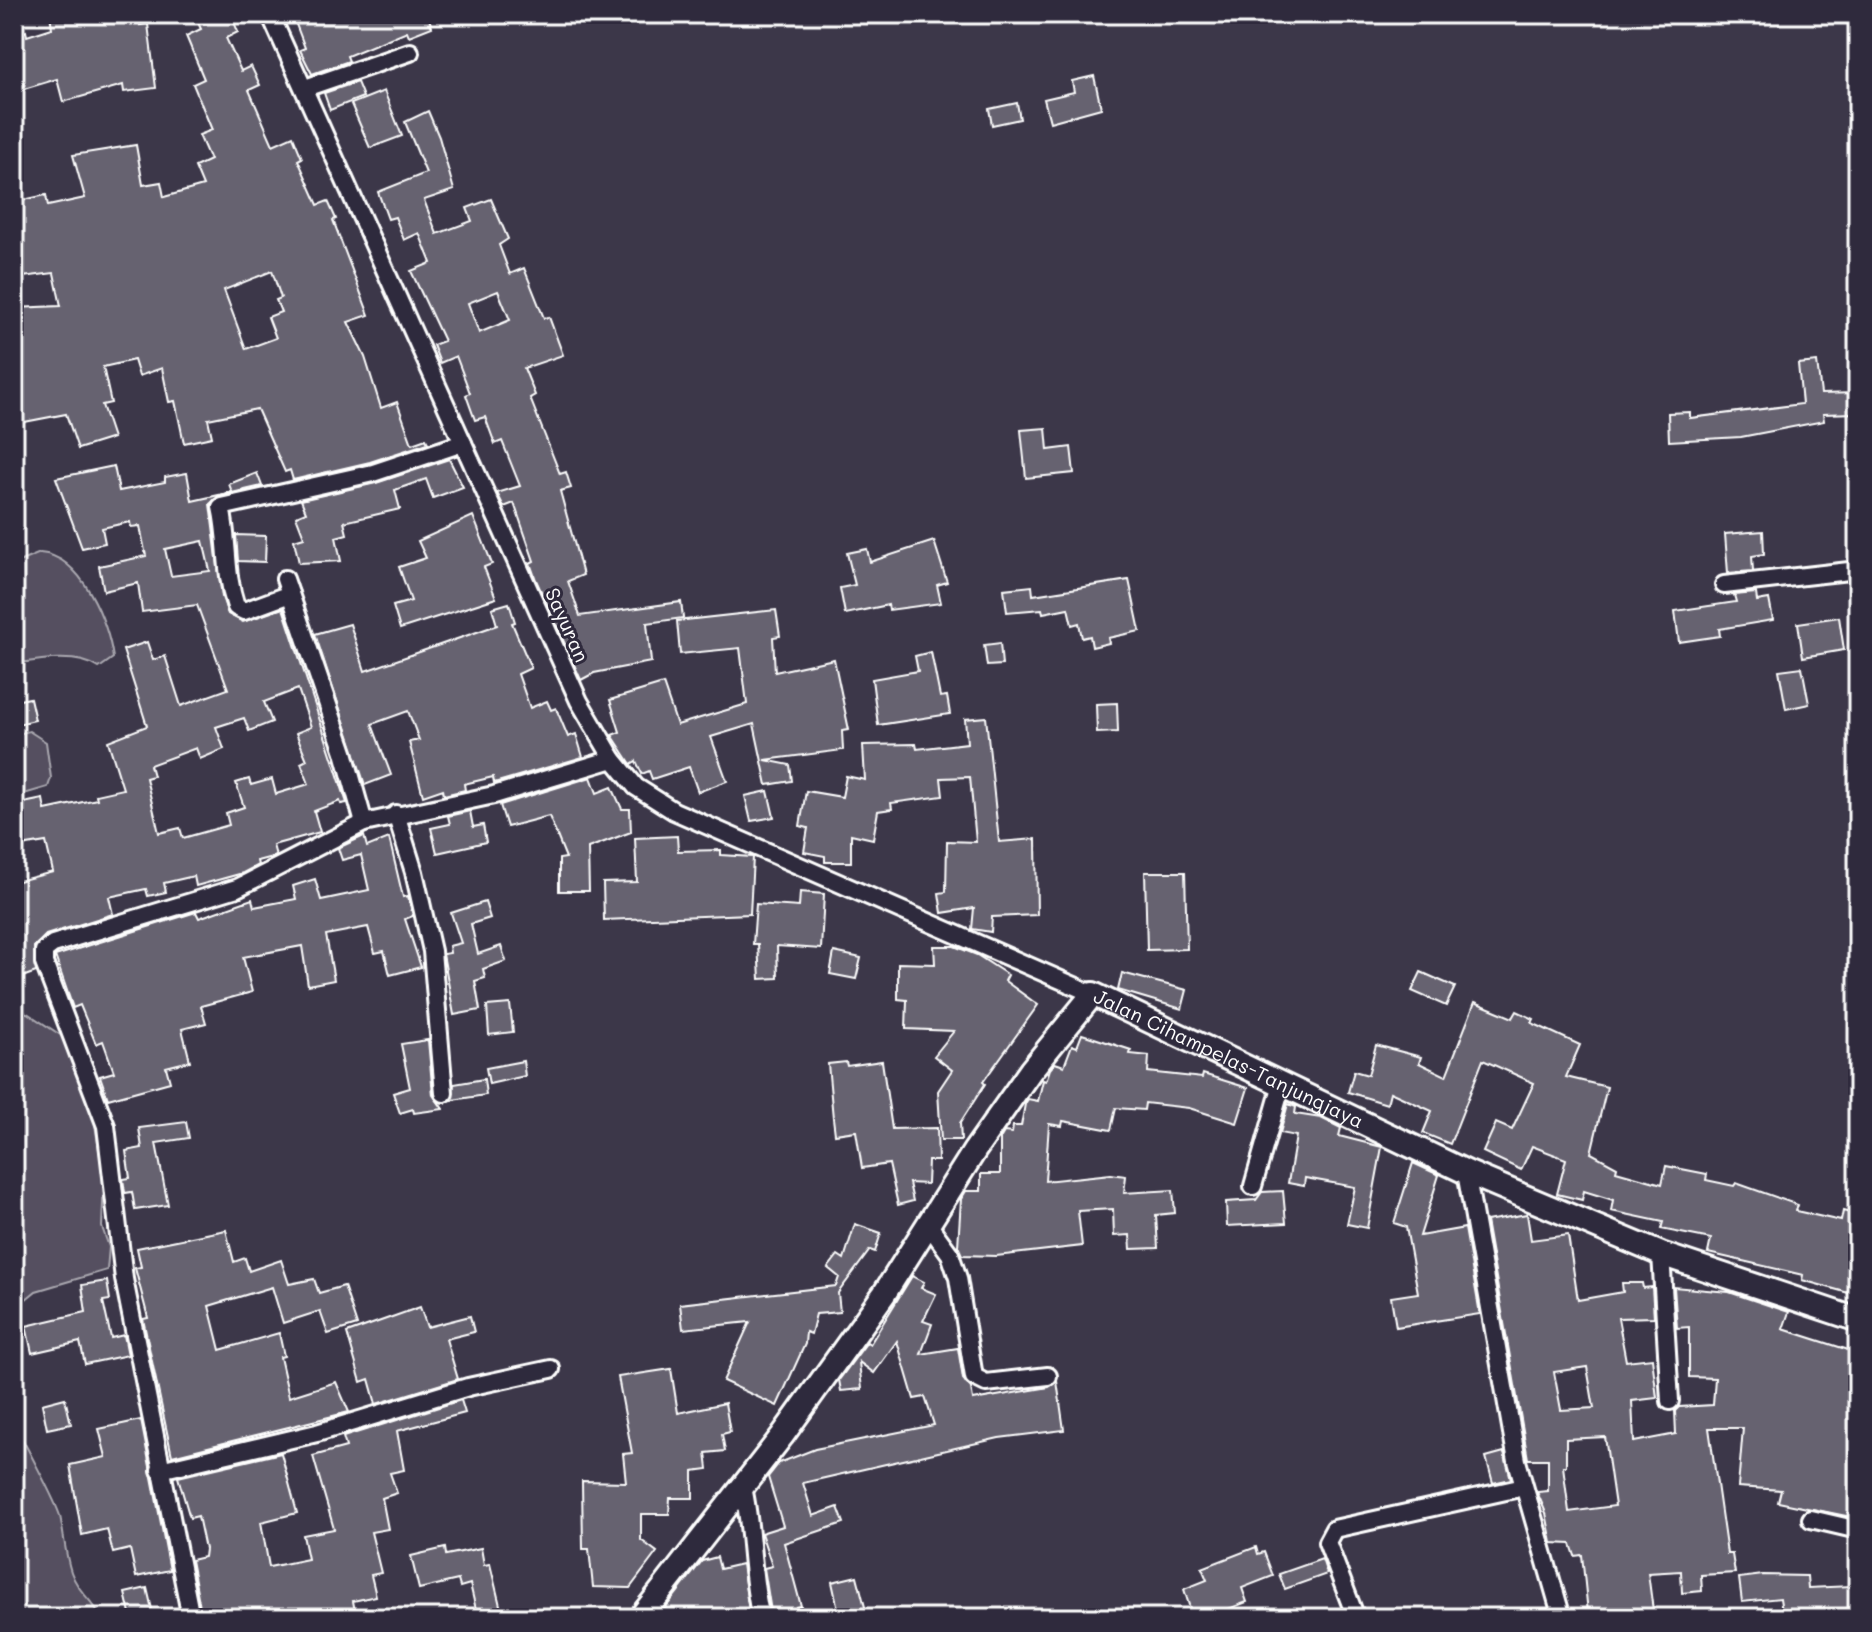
<svg xmlns="http://www.w3.org/2000/svg" width="1872" height="1632" viewBox="0 0 1872 1632" font-family="Mali,sans-serif">
<style>
.green{fill:#555060;stroke:#aaa8b0;stroke-width:2}
.building{fill:#666270;stroke:#fff;stroke-width:2;fill-rule:evenodd}
.lines{fill:none;stroke-linecap:round;stroke-linejoin:round}
.street-casing{stroke:#fff;stroke-width:22}
.secondary-casing{stroke:#fff;stroke-width:28}
.street{stroke:#2f2a3d;stroke-width:16}
.secondary{stroke:#2f2a3d;stroke-width:22}
.labels{text-anchor:middle;stroke-width:6;stroke-linejoin:round;paint-order:stroke}
.street-label{font-size:20px;fill:#fff;stroke:#2f2a3d}
</style>
<rect width="100%" height="100%" fill="#3c3749"/>
<filter id="ink" filterUnits="userSpaceOnUse"><feTurbulence type="fractalNoise" baseFrequency=".0125" numOctaves="2"/><feDisplacementMap in="SourceGraphic" scale="16" xChannelSelector="R" yChannelSelector="G"/><feConvolveMatrix kernelMatrix="1 2 1 2 8 2 1 2 1" color-interpolation-filters="sRGB"/></filter>
<g filter="url(#ink)">
<!-- green -->
<g class="green">
<path d="M40 553C82 556 108 622 113 658L99 668C77 653 39 660 14 664V564Z"/>
<polygon points="29,731 46,742 51,778 48,787 14,797 14,735"/>
<polygon points="14,1010 27,1013 62,1036 93,1112 104,1181 102,1227 109,1247 107,1270 36,1291 14,1309"/>
<path d="M14 1427C21 1433 57 1505 60 1516 64 1534 65 1554 71 1572 78 1592 93 1601 102 1618H14Z"/>
</g>
<!-- building -->
<g class="building">
<polygon points="50,14 140,14 140,25 148,24 156,88 124,92 123,85 63,102 57,79 14,92 14,35 26,31 27,36 52,28"/>
<path d="M194 14H231L238 32 226 38 241 71 251 66 260 85 249 90 273 145 293 136 302 158 298 160 318 205 328 201 336 219 333 220 369 315 348 322 365 357 381 408 397 402 412 444 426 439 428 443 370 462 293 480 290 470 285 472 257 409 208 419 212 437 184 443 175 401 169 402 162 368 139 376 134 360 103 367 111 403 102 405 113 438 78 449 66 414 14 424V308L61 306 54 273 14 278V202L46 195 48 206 85 198 73 155 136 145 143 185 161 182 164 197 203 186 195 167 210 160 199 135 212 130 193 84 204 79 186 36 201 29ZM272 271 281 298 276 300 281 312 268 317 276 338 246 349 224 290Z"/>
<polygon points="306,14 427,14 432,27 409,36 407,31 347,56 349,61 312,74 300,50 305,48 294,19"/>
<polygon points="1094,76 1101,108 1050,122 1044,99 1074,92 1072,81"/>
<polygon points="357,82 363,97 330,110 324,93"/>
<polygon points="384,91 402,136 370,148 351,104"/>
<polygon points="1017,103 1020,119 992,125 989,109"/>
<path d="M428 111 439 137 454 190 424 200 437 234 472 221 467 208 491 199 508 239 499 245 510 274 524 268 544 318 549 317 563 355 524 368 535 395 530 398 560 474 566 472 571 488 560 491 583 575 568 581 580 616 681 602 683 618 647 623 651 662 594 673 581 680 536 580 530 563 534 561 514 503 504 507 497 493 520 486 502 441 495 444 485 417 475 420 466 395 470 393 456 356 440 363 433 345 444 341 411 271 431 263 419 233 404 240 395 217 388 219 378 192 426 173 405 122ZM498 291 510 320 479 333 468 303Z"/>
<polygon points="1817,362 1821,394 1856,393 1857,413 1823,414 1824,421 1741,437 1669,441 1668,413 1690,412 1690,418 1802,404 1798,364"/>
<polygon points="1046,428 1048,450 1071,447 1074,473 1026,478 1021,430"/>
<polygon points="449,459 463,487 433,498 426,479 395,490 400,509 344,522 347,534 336,537 341,561 299,563 294,540 304,537 296,516 306,512 301,500 376,483"/>
<path d="M114 466 119 491 165 482V477L187 473 192 501 232 492 229 484 257 473 262 486 219 496 210 504 222 597 228 614 243 622 283 608 347 803 341 804 340 801 314 811 320 832 273 845 276 856 257 861 258 865 243 873 196 886 194 876 164 883 166 892 148 896 146 889 109 897 113 914 46 935 34 947 36 972 14 980V882L53 872 46 842 21 846 14 805 43 799 45 810 97 799 96 795 123 789 108 741 147 726 123 650 147 642 153 660 165 656 181 706 228 689 197 605 142 612 138 583 104 591 99 566 146 556 140 526 131 527 130 522 102 528 105 543 82 548 56 478ZM203 541 210 571 171 576 165 549ZM298 689 311 727 296 733 307 760 301 763 309 784 276 794 272 779 251 785 249 779 236 783 244 807 226 813 229 825 183 838 180 828 159 833 146 778 153 776 150 765 196 748 200 759 224 749 216 727 244 718 249 731 272 722 264 702Z"/>
<polygon points="473,516 492,564 484,567 496,598 400,629 393,606 411,601 399,567 426,558 418,541"/>
<polygon points="1763,531 1764,554 1752,556 1753,571 1728,573 1725,534"/>
<polygon points="236,535 266,536 265,562 238,561"/>
<polygon points="934,541 947,582 937,585 941,603 889,610 888,605 845,614 840,588 855,585 847,553 867,549 870,562"/>
<polygon points="1129,580 1140,631 1108,638 1109,643 1092,647 1090,636 1082,638 1079,623 1072,625 1068,608 1043,613 1042,609 1007,612 1004,589 1032,586 1033,595"/>
<polygon points="1756,593 1757,601 1769,599 1773,620 1719,629 1720,636 1679,642 1675,611 1736,602 1734,595"/>
<polygon points="509,603 515,622 512,623 531,668 518,674 530,708 547,701 551,710 556,708 568,737 576,734 583,757 494,783 493,777 464,784 465,790 444,795 443,789 423,796 409,742 419,740 408,711 372,724 391,775 365,785 315,634 350,624 365,671 497,625 492,608"/>
<polygon points="776,610 780,636 773,637 775,672 834,659 849,730 842,731 843,750 765,760 790,765 792,781 767,785 754,724 711,737 727,781 698,792 689,767 652,779 649,771 642,774 636,761 631,764 612,735 620,732 610,700 663,684 677,725 747,704 740,648 680,654 677,621"/>
<polygon points="1839,617 1844,650 1803,657 1798,623"/>
<polygon points="1000,643 1002,665 987,666 984,645"/>
<polygon points="931,652 940,697 947,696 950,714 878,725 872,679 918,671 915,656"/>
<polygon points="1802,667 1809,704 1786,709 1779,670"/>
<polygon points="30,698 35,720 14,725 14,701"/>
<polygon points="1117,703 1118,732 1097,733 1096,704"/>
<polygon points="986,717 999,842 1036,839 1037,915 992,917 991,932 972,929 974,908 942,913 939,893 946,892 947,841 976,842 970,777 941,778 943,796 891,803 892,809 878,811 873,839 851,834 851,862 825,862 825,856 804,852 808,828 800,826 806,791 842,797 846,776 865,780 863,745 916,744 917,749 967,743 965,719"/>
<polygon points="591,777 597,793 612,787 622,809 630,809 631,832 588,848 589,891 559,891 559,859 566,858 549,816 507,827 500,805"/>
<polygon points="768,791 774,817 751,821 745,796"/>
<polygon points="470,811 473,827 483,825 486,842 437,853 431,828 450,824 448,816"/>
<polygon points="364,836 367,847 389,838 403,897 408,896 413,916 405,919 421,967 390,975 384,951 375,953 368,927 326,935 334,980 308,985 302,946 243,957 252,992 201,1006 206,1023 182,1029 190,1061 166,1067 170,1082 108,1099 100,1076 114,1072 103,1041 96,1044 80,1005 73,1008 55,956 196,912 199,918 252,899 254,907 296,899 293,886 315,879 321,900 369,890 361,855 342,860 338,848"/>
<polygon points="677,836 678,851 721,850 721,855 753,857 750,914 604,920 603,883 637,882 635,838"/>
<polygon points="1145,872 1185,872 1187,949 1147,950"/>
<polygon points="800,892 824,894 821,949 777,946 778,978 760,979 758,944 753,944 756,904 799,907"/>
<polygon points="485,902 490,918 471,924 478,954 501,946 506,961 483,969 485,978 475,981 480,1010 454,1015 443,954 450,953 449,946 461,943 451,913"/>
<polygon points="934,946 954,946 977,955 1008,975 1005,981 1038,1005 983,1082 985,1084 960,1123 961,1140 941,1140 938,1091 952,1070 934,1056 954,1031 906,1029 907,1000 898,999 898,963 935,964"/>
<polygon points="834,952 861,958 856,979 830,974"/>
<polygon points="1421,972 1455,987 1446,1006 1412,991"/>
<polygon points="1122,973 1187,990 1182,1009 1118,990"/>
<polygon points="1475,1002 1513,1018 1517,1011 1534,1019 1532,1023 1580,1045 1566,1077 1607,1087 1591,1153 1617,1167 1616,1171 1662,1184 1666,1166 1707,1174 1706,1180 1734,1186 1736,1183 1798,1205 1796,1211 1841,1221 1843,1211 1858,1215 1858,1270 1852,1294 1802,1280 1803,1275 1708,1253 1711,1239 1661,1229 1663,1222 1611,1211 1613,1200 1584,1191 1582,1200 1557,1194 1566,1159 1532,1146 1521,1170 1483,1152 1496,1123 1512,1130 1534,1083 1483,1060 1450,1144 1423,1133 1432,1111 1390,1092 1387,1104 1348,1092 1354,1071 1368,1075 1376,1045 1421,1057 1419,1063 1446,1076"/>
<polygon points="510,1004 513,1032 489,1035 487,1006"/>
<polygon points="1082,1034 1131,1050 1130,1054 1149,1056 1148,1072 1202,1078 1203,1074 1248,1088 1237,1123 1189,1108 1145,1103 1144,1110 1116,1108 1111,1130 1063,1121 1062,1126 1049,1124 1045,1181 1111,1174 1126,1176 1124,1193 1173,1190 1175,1213 1156,1215 1158,1248 1131,1249 1130,1235 1114,1236 1113,1209 1078,1211 1082,1246 996,1256 962,1255 958,1246 961,1199 966,1191 981,1191 981,1174 1000,1174 1000,1139 1004,1132 1012,1133 1013,1126 1021,1126 1025,1104 1028,1099 1038,1101 1043,1080 1046,1081 1050,1069 1055,1063 1064,1066 1072,1045 1077,1047"/>
<polygon points="428,1040 433,1095 443,1109 414,1113 413,1109 400,1113 393,1093 410,1088 401,1044"/>
<polygon points="523,1061 525,1076 489,1084 486,1068"/>
<polygon points="882,1061 892,1129 937,1128 938,1161 928,1161 927,1184 909,1183 913,1201 898,1205 889,1164 862,1168 856,1131 835,1134 833,1118 828,1064 846,1062 847,1066"/>
<polygon points="484,1079 486,1095 452,1100 454,1084"/>
<polygon points="1288,1104 1296,1107 1295,1114 1321,1118 1341,1128 1339,1136 1382,1147 1367,1228 1347,1224 1355,1187 1305,1178 1304,1186 1288,1183 1296,1136 1280,1133"/>
<polygon points="186,1122 189,1138 156,1143 168,1205 135,1210 132,1192 125,1193 123,1179 130,1178 126,1151 142,1148 139,1128"/>
<polygon points="1413,1163 1439,1175 1420,1236 1465,1228 1480,1314 1396,1327 1391,1297 1418,1293 1406,1227 1394,1223"/>
<polygon points="1283,1191 1286,1223 1227,1226 1226,1202 1256,1200 1262,1192"/>
<path d="M1527 1214 1531 1240 1568 1235 1578 1300 1623 1292 1622 1283H1642L1643 1288 1652 1287 1654 1317 1618 1318 1626 1361 1652 1358 1657 1398 1632 1401 1634 1442 1676 1434 1675 1411 1679 1407 1713 1405 1715 1378 1689 1377V1327L1677 1328 1674 1287 1729 1292 1789 1312 1783 1329 1858 1353 1856 1518 1778 1502 1781 1490 1738 1487 1743 1428H1709L1727 1554H1732L1735 1573 1701 1575 1702 1591 1682 1593 1681 1571 1648 1573 1654 1618H1592V1613H1588L1582 1555 1575 1556 1571 1544 1552 1543 1546 1513 1537 1492 1548 1491V1459H1528L1486 1221ZM1587 1367 1594 1408 1561 1410 1554 1372ZM1605 1437 1615 1506 1569 1512 1563 1466H1566V1439Z"/>
<polygon points="855,1224 881,1233 875,1252 870,1250 838,1293 840,1312 816,1314 811,1334 806,1332 805,1344 777,1406 723,1381 750,1322 683,1329 680,1304 836,1286 839,1277 828,1268 838,1255 844,1259"/>
<polygon points="226,1230 234,1262 245,1258 249,1271 281,1260 289,1284 314,1279 319,1293 344,1286 357,1325 328,1334 320,1311 283,1323 272,1287 209,1306 220,1350 279,1333 284,1356 280,1357 289,1397 336,1382 349,1412 172,1456 143,1319 148,1318 135,1268 141,1267 137,1248"/>
<polygon points="912,1276 924,1282 921,1288 936,1294 923,1321 932,1324 921,1354 958,1348 963,1379 971,1388 973,1400 1049,1387 1057,1381 1064,1430 999,1438 803,1483 813,1516 838,1507 844,1523 784,1543 801,1606 796,1607 799,1618 772,1618 764,1568 772,1566 761,1533 783,1526 768,1477 779,1463 815,1449 934,1425 925,1397 914,1399 897,1341 874,1373 859,1362 862,1389 841,1391 839,1380 867,1342 870,1344"/>
<polygon points="107,1281 110,1300 103,1301 111,1338 124,1335 128,1355 85,1364 80,1342 32,1353 26,1326 86,1312 82,1285"/>
<polygon points="420,1307 427,1327 470,1316 474,1332 446,1339 458,1379 376,1404 369,1379 361,1382 347,1333"/>
<polygon points="671,1369 678,1413 725,1403 730,1432 722,1434 725,1451 706,1453 708,1469 693,1471 693,1498 670,1498 669,1514 641,1514 641,1540 657,1552 630,1588 593,1587 589,1549 583,1549 582,1481 626,1482 623,1454 632,1453 618,1377"/>
<polygon points="65,1398 71,1424 47,1429 42,1404"/>
<polygon points="461,1400 465,1413 397,1431 404,1470 390,1473 397,1493 382,1498 388,1529 371,1532 381,1573 371,1575 376,1596 353,1601 355,1611 321,1618 202,1618 191,1560 204,1557 205,1549 198,1516 190,1518 178,1477 281,1453 297,1513 261,1522 269,1567 308,1559 303,1535 334,1529 313,1456 346,1447 343,1437"/>
<polygon points="141,1420 170,1570 136,1577 130,1549 113,1553 107,1529 82,1535 70,1465 106,1457 99,1429"/>
<polygon points="1504,1452 1511,1479 1493,1483 1486,1457"/>
<polygon points="1256,1547 1258,1554 1264,1552 1273,1576 1242,1588 1247,1602 1205,1618 1193,1618 1184,1589 1207,1580 1202,1568"/>
<polygon points="445,1548 446,1555 481,1548 484,1565 490,1564 503,1618 478,1618 470,1584 460,1587 458,1580 419,1589 411,1556"/>
<polygon points="717,1557 720,1569 742,1564 750,1618 660,1615 702,1561"/>
<polygon points="1322,1559 1327,1574 1285,1589 1279,1574"/>
<polygon points="1763,1575 1807,1576 1808,1588 1851,1586 1852,1610 1842,1611 1842,1618 1783,1618 1780,1598 1742,1602 1739,1578"/>
<polygon points="857,1576 867,1615 840,1618 832,1582"/>
<polygon points="147,1588 154,1618 131,1618 125,1593"/>
</g>
<g class="lines">
<!-- street casing -->
<g class="street-casing">
<g id="street">
<polyline points="270,14 579,701 613,759 636,787 674,811 1093,994"/>
<polyline points="305,88 410,52"/>
<polyline points="285,579 344,752 364,823"/>
<polyline points="1724,585 1858,570"/>
<path d="M290 594 244 611 236 607C224 571 229 542 221 507L373 473 463 443"/>
<polyline points="396,814 414,872 432,951 444,1093"/>
<polyline points="1466,1172 1517,1461 1562,1618"/>
<polyline points="1253,1186 1282,1084"/>
<polyline points="928,1224 950,1254 958,1278 974,1377 986,1383 1048,1376"/>
<polyline points="1661,1254 1670,1401"/>
<polyline points="160,1470 317,1433 468,1387 551,1369"/>
<path d="M742 1483C753 1527 750 1573 761 1618"/>
<polyline points="1811,1519 1858,1530"/>
<polyline points="191,1618 124,1279 106,1126 44,963 44,951 53,944 237,888 364,823 494,795 613,759"/>
<polyline points="1356,1618 1327,1542 1334,1529 1524,1487"/>
</g>
</g>
<!-- secondary casing -->
<g class="secondary-casing">
<g id="secondary">
<path id="s1" d="M640 1618 782 1436 884 1294 975 1150 1031 1070 1093 994 1466 1172 1661 1254 1858 1320"/>
</g>
</g>
<!-- street -->
<use href="#street" class="street"/>
<!-- secondary -->
<use href="#secondary" class="secondary"/>
</g>
</g>
<g class="labels">
<!-- street labels -->
<g class="street-label">
<text transform="translate(567 625) rotate(66)" y="7">Sayuran</text>
<text dy="7" stroke="none"><textPath href="#s1" startOffset="922">Jalan Cihampelas-Tanjungjaya</textPath></text>
</g>
</g>
<!-- margin -->
<rect width="1872" height="1632" fill="none" stroke="#2f2a3d" stroke-width="48"/>
<rect x="24" y="24" width="1824" height="1584" fill="none" stroke="#fff" stroke-width="3" filter="url(#ink)"/>
</svg>
